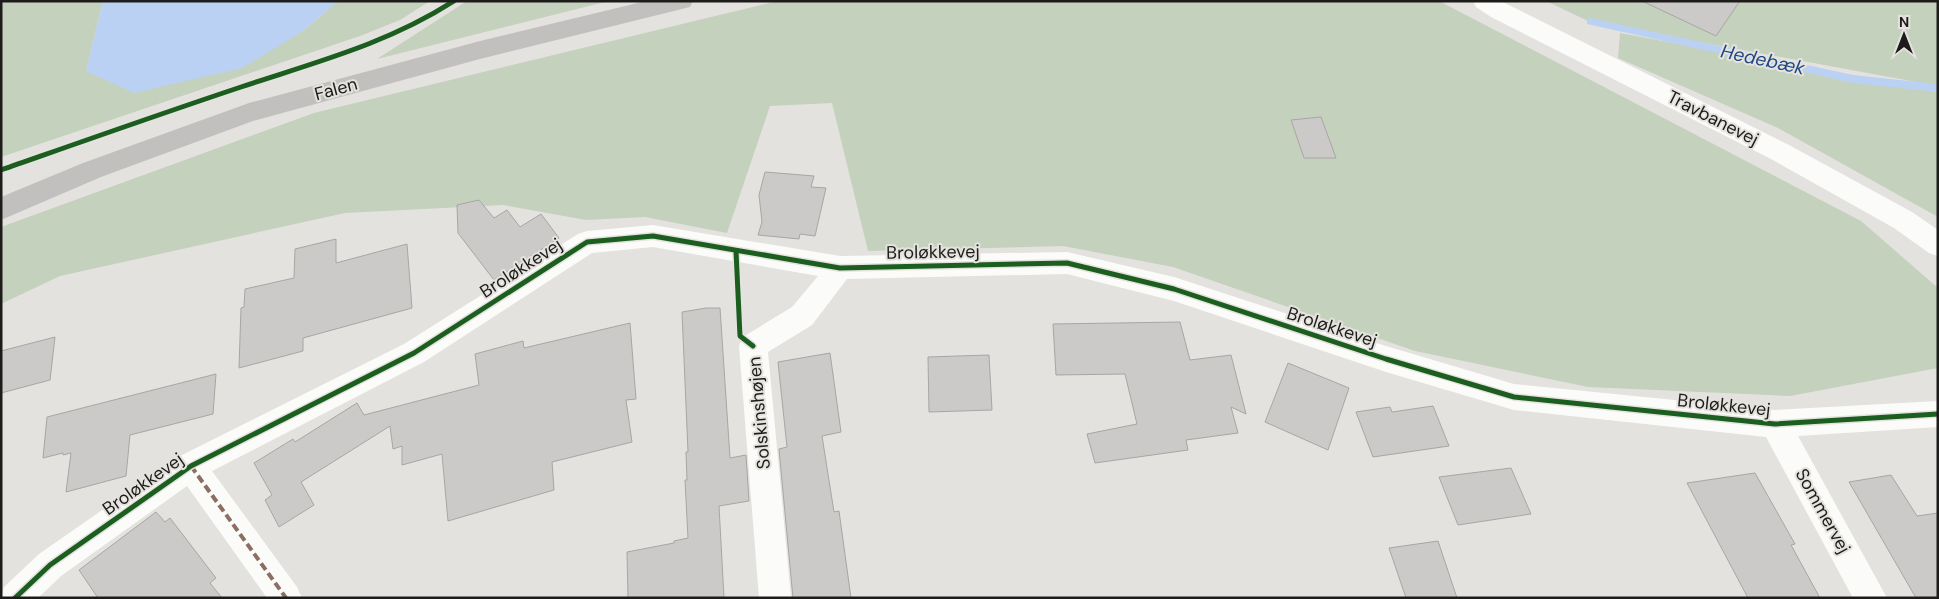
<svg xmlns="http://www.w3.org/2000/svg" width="1939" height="599" viewBox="0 0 1939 599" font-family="'DM Sans',sans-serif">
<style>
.green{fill:#c4d1bd}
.water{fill:#bad1f4}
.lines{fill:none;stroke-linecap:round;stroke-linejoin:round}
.stream{fill:#bad1f4;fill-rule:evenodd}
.building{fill:#cccac8;stroke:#a8a6a5}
.street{fill:#fbfbfa;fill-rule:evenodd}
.secondary{fill:#c2c0bf;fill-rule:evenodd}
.quiet{stroke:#8d6e63;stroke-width:4;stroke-dasharray:8 4;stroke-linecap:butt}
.cycleway-casing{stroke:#e5e3de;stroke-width:8}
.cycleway{stroke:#1b5e20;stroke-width:5}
.labels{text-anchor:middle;stroke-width:4;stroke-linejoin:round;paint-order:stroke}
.street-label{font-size:18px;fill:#1d1c1a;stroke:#e5e3de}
.water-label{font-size:19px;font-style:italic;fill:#1f4784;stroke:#e5e3de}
</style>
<rect width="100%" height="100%" fill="#e4e2df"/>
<!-- green -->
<g class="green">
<polygon points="1,1 103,1 86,71 303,31 338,1 430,1 400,20 360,36 1,157"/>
<polygon points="467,1 609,1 377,59"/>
<polygon points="777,1 1439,1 1861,221 1938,288 1938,368 1790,396 1588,387 1415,351 1173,267 1063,246 868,251 832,103 770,106 727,233 645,217 586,220 503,205 345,213 60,276 1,304 1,227 314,113"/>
<polygon points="1546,1 1938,1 1938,86 1590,22"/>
<polygon points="1620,33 1938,92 1938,217 1778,128 1618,58"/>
</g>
<!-- water -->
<polygon class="water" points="103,1 338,1 303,31 242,68 134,93 86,71"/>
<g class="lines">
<!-- stream -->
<polygon class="stream" points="1590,18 1853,75 1938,84 1938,92 1853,83 1587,24 1587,20"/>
</g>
<!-- building -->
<g class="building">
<polygon points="1642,1 1740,1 1716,36"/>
<polygon points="1321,117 1336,158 1304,158 1291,120"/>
<polygon points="765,172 814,176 811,187 826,188 815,236 800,234 799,239 758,235 762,222 759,195"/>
<polygon points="479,200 494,218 507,210 520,227 541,214 559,238 494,280 458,233 457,205"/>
<polygon points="336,239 336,263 407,244 412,308 303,338 303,351 239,368 241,308 244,307 245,289 294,278 295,249"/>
<polygon points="706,308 720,308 730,458 746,455 749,501 719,506 724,598 628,598 627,552 674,543 674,541 688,538 685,480 687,480 686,452 688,452 682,312"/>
<polygon points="1180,322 1190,360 1231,355 1246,414 1231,407 1238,433 1186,440 1188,450 1095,463 1087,434 1137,424 1125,374 1056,375 1053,324"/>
<polygon points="630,323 636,399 626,400 632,442 552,462 554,490 448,521 442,454 402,465 402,446 393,449 390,426 301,482 314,505 279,527 265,500 272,495 254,463 293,439 295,442 357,403 364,415 479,385 475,354 523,341 524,348"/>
<polygon points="55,337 50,380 1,393 1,351"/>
<polygon points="830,353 841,432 822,436 834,512 839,511 851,598 793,598 779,449 787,447 778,362"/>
<polygon points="989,355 992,410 929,412 928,357"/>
<polygon points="1288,363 1349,388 1328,450 1265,422"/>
<polygon points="216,374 213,414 130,435 126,476 66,492 71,453 63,455 63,453 43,458 47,417"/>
<polygon points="1433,406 1449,446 1373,457 1356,412 1390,407 1392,412"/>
<polygon points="1511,468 1531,514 1458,525 1439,477"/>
<polygon points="1755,473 1795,544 1791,545 1820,598 1748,598 1687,483"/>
<polygon points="1891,475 1917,516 1938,513 1938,598 1916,598 1849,482"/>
<polygon points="156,512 165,522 170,518 216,578 210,583 222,598 98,598 79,570"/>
<polygon points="1438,541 1457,598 1406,598 1389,548"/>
</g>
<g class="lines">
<!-- street -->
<g class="street">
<polygon points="1473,1 1501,1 1789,145 1912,212 1938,230 1938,256 1929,253 1894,228 1771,159 1491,17 1476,7"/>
<polygon points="653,225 840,256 1067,252 1174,277 1386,346 1514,384 1775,410 1938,401 1938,427 1798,436 1887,598 1853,598 1766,437 1514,410 1386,372 1174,301 1067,274 847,279 812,325 768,352 791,598 759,598 739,346 743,337 792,307 818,276 653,247 592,253 424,362 212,471 297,587 302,598 267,598 187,486 61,576 38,598 1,598 4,587 39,554 180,456 404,344 578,234 587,231"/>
</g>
<!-- secondary -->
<polygon class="secondary" points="646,1 693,1 690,7 682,9 480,59 253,121 101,177 1,220 1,197 83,163 249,103 480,41"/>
<!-- quiet -->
<polyline class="quiet" points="191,466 286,598"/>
<!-- cycleway casing -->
<g class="cycleway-casing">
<g id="cycleway">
<path d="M1 170C81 142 160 114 241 87 316 62 387 44 454 1"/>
<polyline points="736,251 740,336 753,346"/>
<polyline points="15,598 50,565 191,466 414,353 587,242 653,236 840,268 1067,263 1174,289 1386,359 1514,397 1775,424 1938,414"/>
</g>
</g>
<!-- cycleway -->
<use href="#cycleway" class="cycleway"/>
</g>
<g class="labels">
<!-- street labels -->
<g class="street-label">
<text transform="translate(336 89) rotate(-15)" y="6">Falen</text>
<text transform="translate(1713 118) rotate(27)" y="6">Travbanevej</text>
<text transform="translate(933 252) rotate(-1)" y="6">Broløkkevej</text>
<text transform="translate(521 268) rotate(-33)" y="6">Broløkkevej</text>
<text transform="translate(1332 327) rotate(18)" y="6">Broløkkevej</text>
<text transform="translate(1724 405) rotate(6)" y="6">Broløkkevej</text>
<text transform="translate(759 413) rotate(-95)" y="6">Solskinshøjen</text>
<text transform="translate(143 484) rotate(-35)" y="6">Broløkkevej</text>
<text transform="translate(1823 511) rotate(61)" y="6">Sommervej</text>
</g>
<!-- water labels -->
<g class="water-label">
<text transform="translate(1763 59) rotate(12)" y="7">Hedebæk</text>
</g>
</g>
<!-- border -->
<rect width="1939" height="599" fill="none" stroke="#1d1c1a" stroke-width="5"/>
<!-- north arrow -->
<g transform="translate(1904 35)" stroke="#e5e3de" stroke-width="4" paint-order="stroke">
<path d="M0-4L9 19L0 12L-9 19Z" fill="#1d1c1a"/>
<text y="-8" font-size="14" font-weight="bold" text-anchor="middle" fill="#1d1c1a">N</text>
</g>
</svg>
